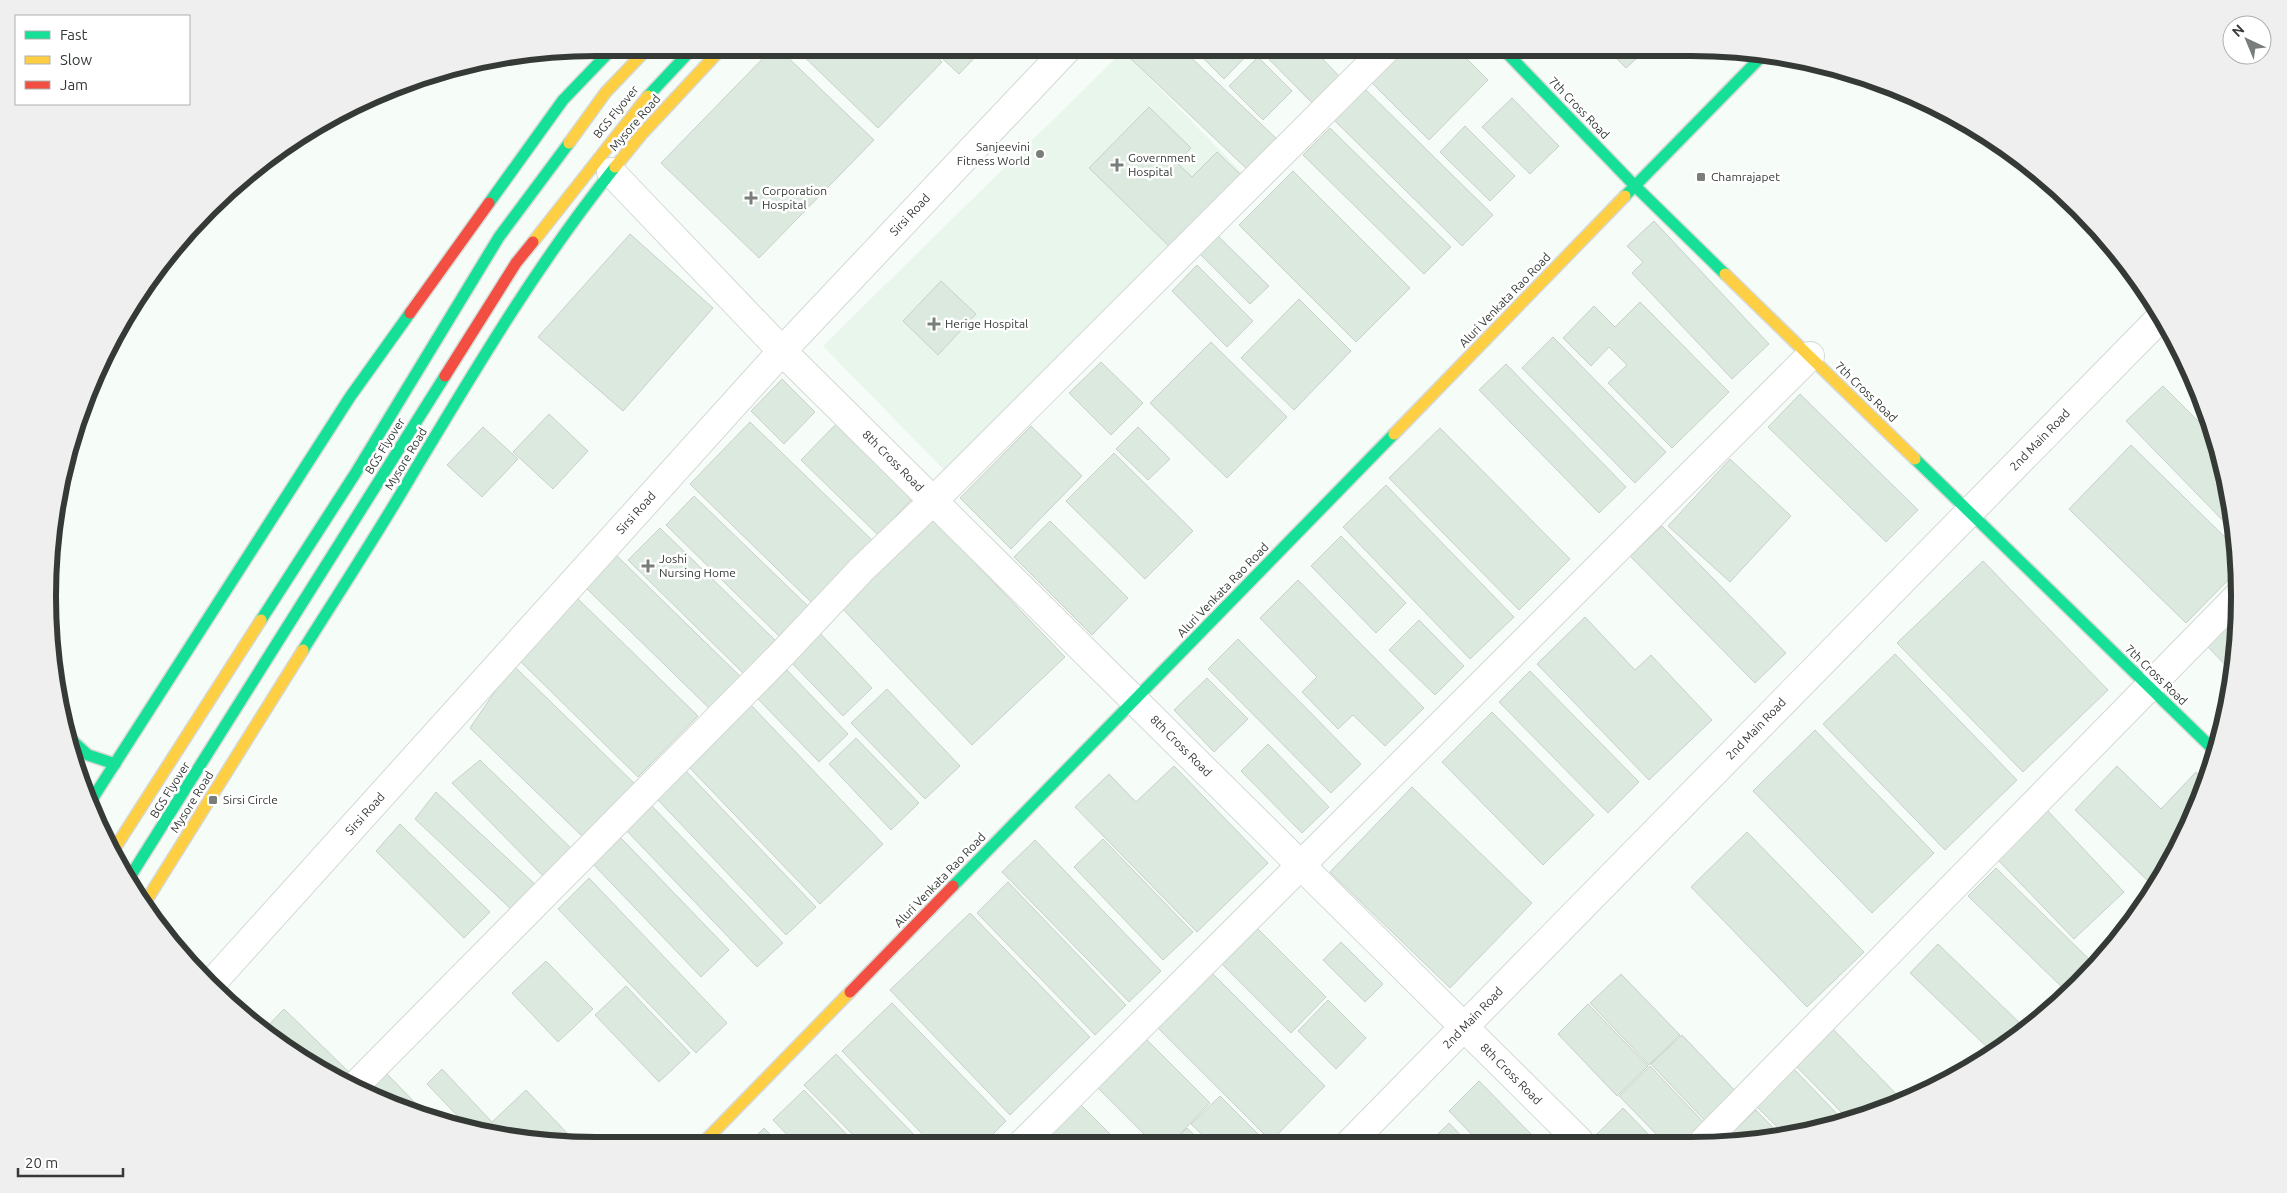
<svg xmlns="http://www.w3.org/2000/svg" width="2287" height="1193" viewBox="0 0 2287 1193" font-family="Ubuntu,sans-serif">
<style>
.built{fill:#e8f6eb}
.building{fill:#dbe9df;stroke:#cacfcb}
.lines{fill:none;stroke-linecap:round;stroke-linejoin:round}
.street-casing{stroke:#d4d9d5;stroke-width:30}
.fast-casing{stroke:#d4d9d5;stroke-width:14}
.slow-casing{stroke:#d4d9d5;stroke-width:14}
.jam-casing{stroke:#d4d9d5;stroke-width:14}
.street{stroke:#fefffe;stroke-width:28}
.fast{stroke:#16e098;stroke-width:11}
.slow{stroke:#ffcf43;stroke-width:11}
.jam{stroke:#f24e42;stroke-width:11}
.poi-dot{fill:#797e7a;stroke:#fff;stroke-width:2}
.labels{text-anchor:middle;stroke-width:5;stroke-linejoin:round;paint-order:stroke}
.street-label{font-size:12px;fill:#353a36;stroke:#fff}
.poi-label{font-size:12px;fill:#353a36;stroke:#fff;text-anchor:start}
.rim{fill:none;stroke:#353a36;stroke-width:6}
</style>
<rect width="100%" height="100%" fill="#f6fcf7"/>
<!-- built -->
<polygon class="built" points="1123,51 1249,180 949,475 823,346"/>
<!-- building -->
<g class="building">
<polygon points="773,48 778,48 874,140 759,258 661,163"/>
<polygon points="795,48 928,48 942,62 878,128"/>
<polygon points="931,48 978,48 981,51 959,74"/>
<polygon points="1140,48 1181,48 1279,141 1250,172 1130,58"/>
<polygon points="1193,48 1245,48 1250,52 1224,79"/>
<polygon points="1258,48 1312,48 1344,81 1317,108"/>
<polygon points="1351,48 1370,48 1360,57"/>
<polygon points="1402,48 1456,48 1488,80 1429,140 1370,81"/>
<polygon points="1607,49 1647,49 1626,68"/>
<polygon points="1258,57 1292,91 1263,120 1229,86"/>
<polygon points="1363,87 1493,215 1462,246 1332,118"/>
<polygon points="1512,98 1559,146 1530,174 1482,127"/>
<polygon points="1149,107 1191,148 1177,163 1192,177 1217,152 1244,178 1174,251 1089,168"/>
<polygon points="1465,126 1515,176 1490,201 1440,152"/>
<polygon points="1330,128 1451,247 1424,274 1303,155"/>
<polygon points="1293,171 1410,288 1356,342 1239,225"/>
<polygon points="1654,221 1769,344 1732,379 1632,273 1643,262 1627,246"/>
<polygon points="630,234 713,308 623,411 538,337"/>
<polygon points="1217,235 1269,286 1250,304 1199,253"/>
<polygon points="1197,265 1253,321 1227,347 1172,291"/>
<polygon points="941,281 976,314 938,355 903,321"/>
<polygon points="1299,299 1351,351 1294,410 1241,358"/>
<polygon points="1640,302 1729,392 1672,448 1608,383 1627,365 1609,347 1591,366 1563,338 1594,306 1615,327"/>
<polygon points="1553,337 1666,452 1635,483 1522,368"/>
<polygon points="1211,342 1287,417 1227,478 1150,403"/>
<polygon points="1101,362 1143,403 1111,435 1069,393"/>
<polygon points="1506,364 1626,487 1599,513 1479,390"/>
<polygon points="782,379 815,412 784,444 751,411"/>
<polygon points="2163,386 2215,438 2235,533 2126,421"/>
<polygon points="1800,394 1918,510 1886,542 1768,427"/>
<polygon points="549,414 588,451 553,489 513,452"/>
<polygon points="750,422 873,541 813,604 690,484"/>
<polygon points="837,423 913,498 878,535 801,460"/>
<polygon points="1031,426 1082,476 1011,549 960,498"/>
<polygon points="483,427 518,459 482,497 447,465"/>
<polygon points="1138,427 1170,459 1148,480 1116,449"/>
<polygon points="1440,428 1570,559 1519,610 1389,478"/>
<polygon points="2131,445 2236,548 2236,572 2186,623 2069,509"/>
<polygon points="1114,453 1193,531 1145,579 1066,501"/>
<polygon points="1730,459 1791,516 1730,582 1668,526"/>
<polygon points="1386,485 1514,617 1470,659 1343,527"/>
<polygon points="694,496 813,611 784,641 666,525"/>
<polygon points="931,517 1065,657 972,745 839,605"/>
<polygon points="1050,521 1128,598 1092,635 1014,557"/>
<polygon points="1662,526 1786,653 1755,683 1630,556"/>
<polygon points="660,528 776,641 744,674 628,560"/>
<polygon points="1341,536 1406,603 1376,633 1311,566"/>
<polygon points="614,553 746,682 715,714 583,585"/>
<polygon points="1983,561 2108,690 2023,772 1897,643"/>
<polygon points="1298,580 1424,708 1385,746 1353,715 1338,729 1302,692 1317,677 1260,618"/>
<polygon points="576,597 698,716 638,777 517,658"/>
<polygon points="2238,616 2238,633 2232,672 2207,646"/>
<polygon points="1585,617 1635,670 1651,655 1712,720 1649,780 1537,664"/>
<polygon points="1419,620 1464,666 1435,695 1389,650"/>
<polygon points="817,630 872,688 843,716 787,658"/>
<polygon points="1238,639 1361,764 1331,793 1208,669"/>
<polygon points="1895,654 2017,780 1945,850 1823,724"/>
<polygon points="513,665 638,787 586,840 470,728"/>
<polygon points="787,670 848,734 819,762 758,699"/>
<polygon points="1530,671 1639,782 1608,813 1499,702"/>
<polygon points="1207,678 1248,719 1214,752 1174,710"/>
<polygon points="887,689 960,766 925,799 851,723"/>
<polygon points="751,705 883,844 820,904 687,765"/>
<polygon points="1492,712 1594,815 1543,865 1442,762"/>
<polygon points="1815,730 1934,853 1872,913 1753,791"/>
<polygon points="856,738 919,803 891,830 829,764"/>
<polygon points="1268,744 1329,807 1302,833 1241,771"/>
<polygon points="480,760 573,850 545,878 452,783"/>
<polygon points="1174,766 1268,863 1197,932 1075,807 1109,774 1136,802"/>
<polygon points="2117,766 2161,809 2196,772 2205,781 2183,840 2152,885 2075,810"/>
<polygon points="686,771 816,907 786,935 657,799"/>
<polygon points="1412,787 1532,903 1450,988 1330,872"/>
<polygon points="436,792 537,886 513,911 415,819"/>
<polygon points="651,805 783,943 757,967 625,829"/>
<polygon points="2046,809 2124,892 2074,939 1995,857"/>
<polygon points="400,824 490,912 464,938 376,851"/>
<polygon points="1747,832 1864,952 1807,1007 1691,887"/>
<polygon points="621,838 729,950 701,977 593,864"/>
<polygon points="1103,839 1193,932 1163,960 1074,867"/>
<polygon points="1035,840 1161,971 1129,1002 1002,872"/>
<polygon points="1996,868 2094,964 2067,992 1968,896"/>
<polygon points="589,878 727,1023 696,1053 558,909"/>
<polygon points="1008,882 1126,1005 1095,1035 977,913"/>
<polygon points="970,913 1090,1037 1010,1115 890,990"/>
<polygon points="1254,925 1326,997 1291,1033 1219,961"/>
<polygon points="1341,942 1383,984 1365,1002 1323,960"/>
<polygon points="1938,944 2027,1030 1991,1051 1910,973"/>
<polygon points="546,961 593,1009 558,1042 512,993"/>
<polygon points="1209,970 1325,1086 1271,1141 1155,1025"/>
<polygon points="1621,974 1680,1035 1649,1065 1590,1003"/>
<polygon points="626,986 690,1053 659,1082 595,1015"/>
<polygon points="1328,1000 1366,1038 1336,1069 1298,1031"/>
<polygon points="892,1003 1006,1121 984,1143 931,1143 842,1051"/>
<polygon points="1588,1004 1648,1066 1617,1096 1558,1034"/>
<polygon points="284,1009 350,1073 341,1081 262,1032"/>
<polygon points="1831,1027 1904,1102 1847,1118 1793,1063"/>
<polygon points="1682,1035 1741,1097 1710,1126 1651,1064"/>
<polygon points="1145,1038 1210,1103 1171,1143 1153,1143 1096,1086"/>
<polygon points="836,1054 922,1143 861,1143 804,1085"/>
<polygon points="1650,1066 1709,1128 1695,1141 1663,1141 1619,1096"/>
<polygon points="1791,1066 1842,1119 1785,1135 1753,1103"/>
<polygon points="442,1069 492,1122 526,1090 567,1133 556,1144 470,1129 427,1084"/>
<polygon points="385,1072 429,1117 364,1093"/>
<polygon points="1479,1081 1531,1134 1523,1141 1479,1142 1449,1111"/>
<polygon points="804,1090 855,1143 796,1144 773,1120"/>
<polygon points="1220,1096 1266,1142 1210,1142 1191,1124"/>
<polygon points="1074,1098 1119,1143 1061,1143 1045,1127"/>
<polygon points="1623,1108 1655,1141 1596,1141 1593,1138"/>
<polygon points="1756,1110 1781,1136 1762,1141 1736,1141 1730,1135"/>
<polygon points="1449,1123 1467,1142 1430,1142"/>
<polygon points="764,1128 779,1144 748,1144"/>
<polygon points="1187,1128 1202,1142 1173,1143"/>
</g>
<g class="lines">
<!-- street casing -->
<g class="street-casing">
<g id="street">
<polyline points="611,172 782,351 1579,1141"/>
<polyline points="211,984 782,351 1068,48"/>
<polyline points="353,1088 783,653 861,570 933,501 1387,48"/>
<polyline points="1704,1141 2237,597"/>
<polyline points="1351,1142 2162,316"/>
<polyline points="1023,1143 1810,356"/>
</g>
</g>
<!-- fast casing -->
<g class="fast-casing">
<g id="fast">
<polyline points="1502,48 1635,186 1725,274"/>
<polyline points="648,96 693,48"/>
<polyline points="1625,196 1763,55"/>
<polyline points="489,203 563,100 613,48"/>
<polyline points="1915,459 2216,752"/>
<polyline points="261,620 355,474 499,237 569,143"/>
<path d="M303 650C340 591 378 533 413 473 476 368 538 263 615 167"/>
<polyline points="65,734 88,755 115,764"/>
<polyline points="89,804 350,397 410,313"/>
<polyline points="128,880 445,376"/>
<polyline points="953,886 1394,434"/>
</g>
</g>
<!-- slow casing -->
<g class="slow-casing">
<g id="slow">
<polyline points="569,143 606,92 648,48"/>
<polyline points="615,167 641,135 722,48"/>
<polyline points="533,242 648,96"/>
<polyline points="1725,274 1915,459"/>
<polyline points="1394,434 1625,196"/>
<polyline points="113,851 261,620"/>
<polyline points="143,906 303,650"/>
<polyline points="702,1144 850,992"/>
</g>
</g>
<!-- jam casing -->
<g class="jam-casing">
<g id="jam">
<polyline points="410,313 489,203"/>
<polyline points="445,376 516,263 533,242"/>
<polyline points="850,992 953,886"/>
</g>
</g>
<!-- street -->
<use href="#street" class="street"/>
<!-- fast -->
<use href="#fast" class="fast"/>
<!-- slow -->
<use href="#slow" class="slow"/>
<!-- jam -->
<use href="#jam" class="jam"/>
</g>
<!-- markers -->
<g class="poi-dot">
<circle cx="1040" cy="154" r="5"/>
<path d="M1114.5 157.5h5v5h5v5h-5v5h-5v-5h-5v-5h5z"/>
<rect x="1696" y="172" width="10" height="10" rx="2.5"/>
<path d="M748.5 190.5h5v5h5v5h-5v5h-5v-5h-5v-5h5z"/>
<path d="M931.5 316.5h5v5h5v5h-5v5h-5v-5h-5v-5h5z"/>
<path d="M645.5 558.5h5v5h5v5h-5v5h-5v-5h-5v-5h5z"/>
<rect x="208" y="795" width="10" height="10" rx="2.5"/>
</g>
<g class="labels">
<!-- street labels -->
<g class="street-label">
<text transform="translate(1579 108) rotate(46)" y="4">7th Cross Road</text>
<text transform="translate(616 112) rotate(-51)" y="4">BGS Flyover</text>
<text transform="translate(635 123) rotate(-49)" y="4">Mysore Road</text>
<text transform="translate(910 215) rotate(-47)" y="4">Sirsi Road</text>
<text transform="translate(1505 300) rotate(-46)" y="4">Aluri Venkata Rao Road</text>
<text transform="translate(1866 392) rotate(44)" y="4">7th Cross Road</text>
<text transform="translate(2040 440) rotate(-46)" y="4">2nd Main Road</text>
<text transform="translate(385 446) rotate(-58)" y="4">BGS Flyover</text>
<text transform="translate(406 459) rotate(-59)" y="4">Mysore Road</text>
<text transform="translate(893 461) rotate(45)" y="4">8th Cross Road</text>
<text transform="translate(636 513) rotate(-48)" y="4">Sirsi Road</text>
<text transform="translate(1223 590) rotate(-46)" y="4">Aluri Venkata Rao Road</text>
<text transform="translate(2156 675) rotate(44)" y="4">7th Cross Road</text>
<text transform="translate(1756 729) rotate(-46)" y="4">2nd Main Road</text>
<text transform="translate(1181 746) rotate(45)" y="4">8th Cross Road</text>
<text transform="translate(170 790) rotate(-58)" y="4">BGS Flyover</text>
<text transform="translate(192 802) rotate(-58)" y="4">Mysore Road</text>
<text transform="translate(365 814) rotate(-48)" y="4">Sirsi Road</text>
<text transform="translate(940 880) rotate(-46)" y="4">Aluri Venkata Rao Road</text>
<text transform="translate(1473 1018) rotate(-46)" y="4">2nd Main Road</text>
<text transform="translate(1511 1074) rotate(45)" y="4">8th Cross Road</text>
</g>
<!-- poi labels -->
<g class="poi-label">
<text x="1030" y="151" text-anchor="end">Sanjeevini<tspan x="1030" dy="14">Fitness World</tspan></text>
<text x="1128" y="162">Government<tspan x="1128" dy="14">Hospital</tspan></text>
<text x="1711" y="181">Chamrajapet</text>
<text x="762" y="195">Corporation<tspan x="762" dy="14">Hospital</tspan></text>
<text x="945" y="328">Herige Hospital</text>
<text x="659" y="563">Joshi<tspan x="659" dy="14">Nursing Home</tspan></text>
<text x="223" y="804">Sirsi Circle</text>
</g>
</g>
<!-- crop -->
<path d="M0 0H2287V1193H0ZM596 56H1691A540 540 0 0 1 2231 596V597A540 540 0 0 1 1691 1137H596A540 540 0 0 1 56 597V596A540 540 0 0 1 596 56Z" fill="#efefef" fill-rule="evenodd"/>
<path class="rim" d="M596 56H1691A540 540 0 0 1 2231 596V597A540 540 0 0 1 1691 1137H596A540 540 0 0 1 56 597V596A540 540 0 0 1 596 56Z"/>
<!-- legend -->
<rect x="15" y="15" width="175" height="90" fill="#ffffff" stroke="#aeb0af"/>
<rect x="25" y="31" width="25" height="8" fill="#16e098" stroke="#aeb0af"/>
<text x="60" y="40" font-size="15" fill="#353a36">Fast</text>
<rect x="25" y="56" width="25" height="8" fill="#ffcf43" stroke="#aeb0af"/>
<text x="60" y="65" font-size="15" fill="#353a36">Slow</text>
<rect x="25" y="81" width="25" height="8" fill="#f24e42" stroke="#aeb0af"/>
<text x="60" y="90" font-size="15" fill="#353a36">Jam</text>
<!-- north arrow -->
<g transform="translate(2247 40) rotate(316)"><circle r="24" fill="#ffffff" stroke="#aeb0af"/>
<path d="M0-4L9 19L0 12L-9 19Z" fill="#797e7a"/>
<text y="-8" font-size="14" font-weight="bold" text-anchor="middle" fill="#353a36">N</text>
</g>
<!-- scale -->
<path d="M18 1168v8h105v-8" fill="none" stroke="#353a36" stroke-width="2.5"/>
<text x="25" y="1168" font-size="15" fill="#353a36" stroke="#ffffff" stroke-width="4" paint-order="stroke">20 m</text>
</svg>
